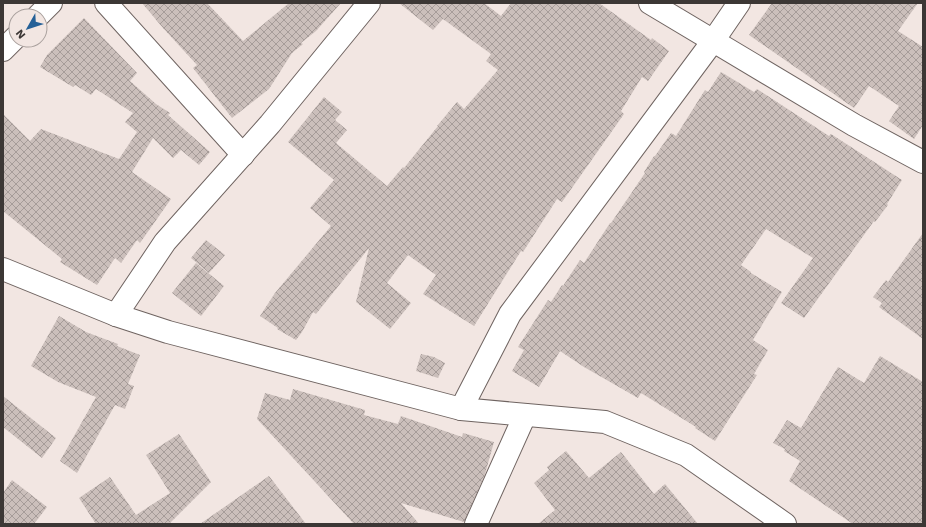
<svg xmlns="http://www.w3.org/2000/svg" width="926" height="527" viewBox="0 0 926 527" font-family="'Work Sans',sans-serif">
<style>
.building{fill:url(#building-cross-hatch)}
.lines{fill:none;stroke-linecap:round;stroke-linejoin:round}
.minor-casing{stroke:#6f6461;stroke-width:24}
.minor{stroke:#fff;stroke-width:22}
</style>
<defs>
<pattern id="building-cross-hatch" width="8" height="8" patternUnits="userSpaceOnUse"><rect width="8" height="8" fill="#cbbfbb"/><path d="M0 0l8 8M0 8l8-8" fill="none" stroke="#a69c99"/></pattern>
</defs>
<rect width="100%" height="100%" fill="#f2e6e2"/>
<!-- building -->
<g class="building">
<polygon points="142,3 207,3 243,41 289,3 341,3 316,31 301,43 303,44 292,53 269,89 232,118 193,68 197,65 163,28"/>
<polygon points="399,3 484,3 501,16 511,3 599,3 651,40 652,38 669,51 648,81 642,77 621,111 624,114 562,202 557,199 523,252 521,251 474,326 423,294 436,275 408,255 387,283 411,303 390,329 356,302 369,248 316,314 313,312 302,332 296,340 277,329 278,328 260,316 275,293 331,226 310,208 334,180 288,142 324,97 342,112 335,120 347,130 336,143 387,186 403,167 404,168 438,126 437,126 457,102 464,109 498,70 486,61 491,54 443,19 433,30"/>
<polygon points="772,3 918,3 898,31 923,47 923,125 914,139 889,121 899,106 869,86 854,108 749,35"/>
<polygon points="84,18 137,73 130,81 156,104 170,113 168,115 210,152 199,165 181,150 173,158 153,138 132,172 171,199 140,243 137,240 121,263 115,258 97,285 60,262 62,259 3,211 3,114 30,141 41,129 119,159 137,132 125,122 133,113 96,89 91,95 75,85 73,87 40,67 47,55"/>
<polygon points="721,72 754,92 757,89 829,136 831,134 902,180 887,204 888,205 875,222 874,221 804,318 781,303 813,258 766,229 741,265 751,272 751,273 782,292 753,340 768,350 754,374 757,375 715,441 695,428 696,427 641,393 638,398 584,367 560,351 539,387 512,371 524,350 518,347 548,300 551,302 562,285 563,286 580,260 584,263 610,223 611,223 645,173 644,172 654,156 655,156 671,133 676,136 705,90 708,92"/>
<polygon points="923,233 923,339 879,307 882,303 873,297 886,280 888,282"/>
<polygon points="206,240 225,255 209,273 191,258"/>
<polygon points="196,263 224,286 201,316 172,293"/>
<polygon points="59,316 86,332 118,344 117,346 140,355 128,384 134,386 125,409 115,405 77,473 60,461 96,397 58,382 31,366"/>
<polygon points="421,354 434,357 445,363 438,378 416,371"/>
<polygon points="880,356 923,382 923,524 853,524 789,481 800,461 784,451 785,449 773,443 787,420 801,428 838,367 864,383"/>
<polygon points="293,389 365,410 364,415 398,424 401,416 462,437 463,433 494,442 485,474 464,522 401,503 419,524 354,524 257,419 265,393 290,400"/>
<polygon points="3,396 56,438 42,458 3,427"/>
<polygon points="179,434 211,482 169,524 96,524 79,498 110,477 136,515 170,493 146,455"/>
<polygon points="566,451 589,478 621,452 654,494 665,484 698,524 538,524 555,510 534,483 549,470 547,467"/>
<polygon points="269,476 306,524 200,524"/>
<polygon points="12,480 47,507 34,524 3,524 3,493"/>
</g>
<g class="lines">
<!-- minor casing -->
<g class="minor-casing">
<g id="minor">
<polyline points="106,3 243,155"/>
<polyline points="650,3 854,125 923,162"/>
<polyline points="38,16 51,3"/>
<polyline points="3,50 16,37"/>
<polyline points="3,269 116,315 168,332 461,409 605,422 686,455 785,524"/>
<polyline points="116,315 165,242 270,124 369,3"/>
<polyline points="461,409 510,314 713,41 739,3"/>
<polyline points="476,524 525,415"/>
</g>
</g>
<!-- minor -->
<use href="#minor" class="minor"/>
</g>
<!-- border -->
<rect width="926" height="527" fill="none" stroke="#3c3735" stroke-width="8"/>
<!-- north arrow -->
<g transform="translate(28 28) rotate(231)"><circle r="19" fill="#f2e6e2" stroke="#a9a09d"/>
<path d="M0-3L7 15L0 10L-7 15Z" fill="#256097"/>
<text y="-6" font-size="11" font-weight="bold" text-anchor="middle" fill="#3c3735">N</text>
</g>
</svg>
